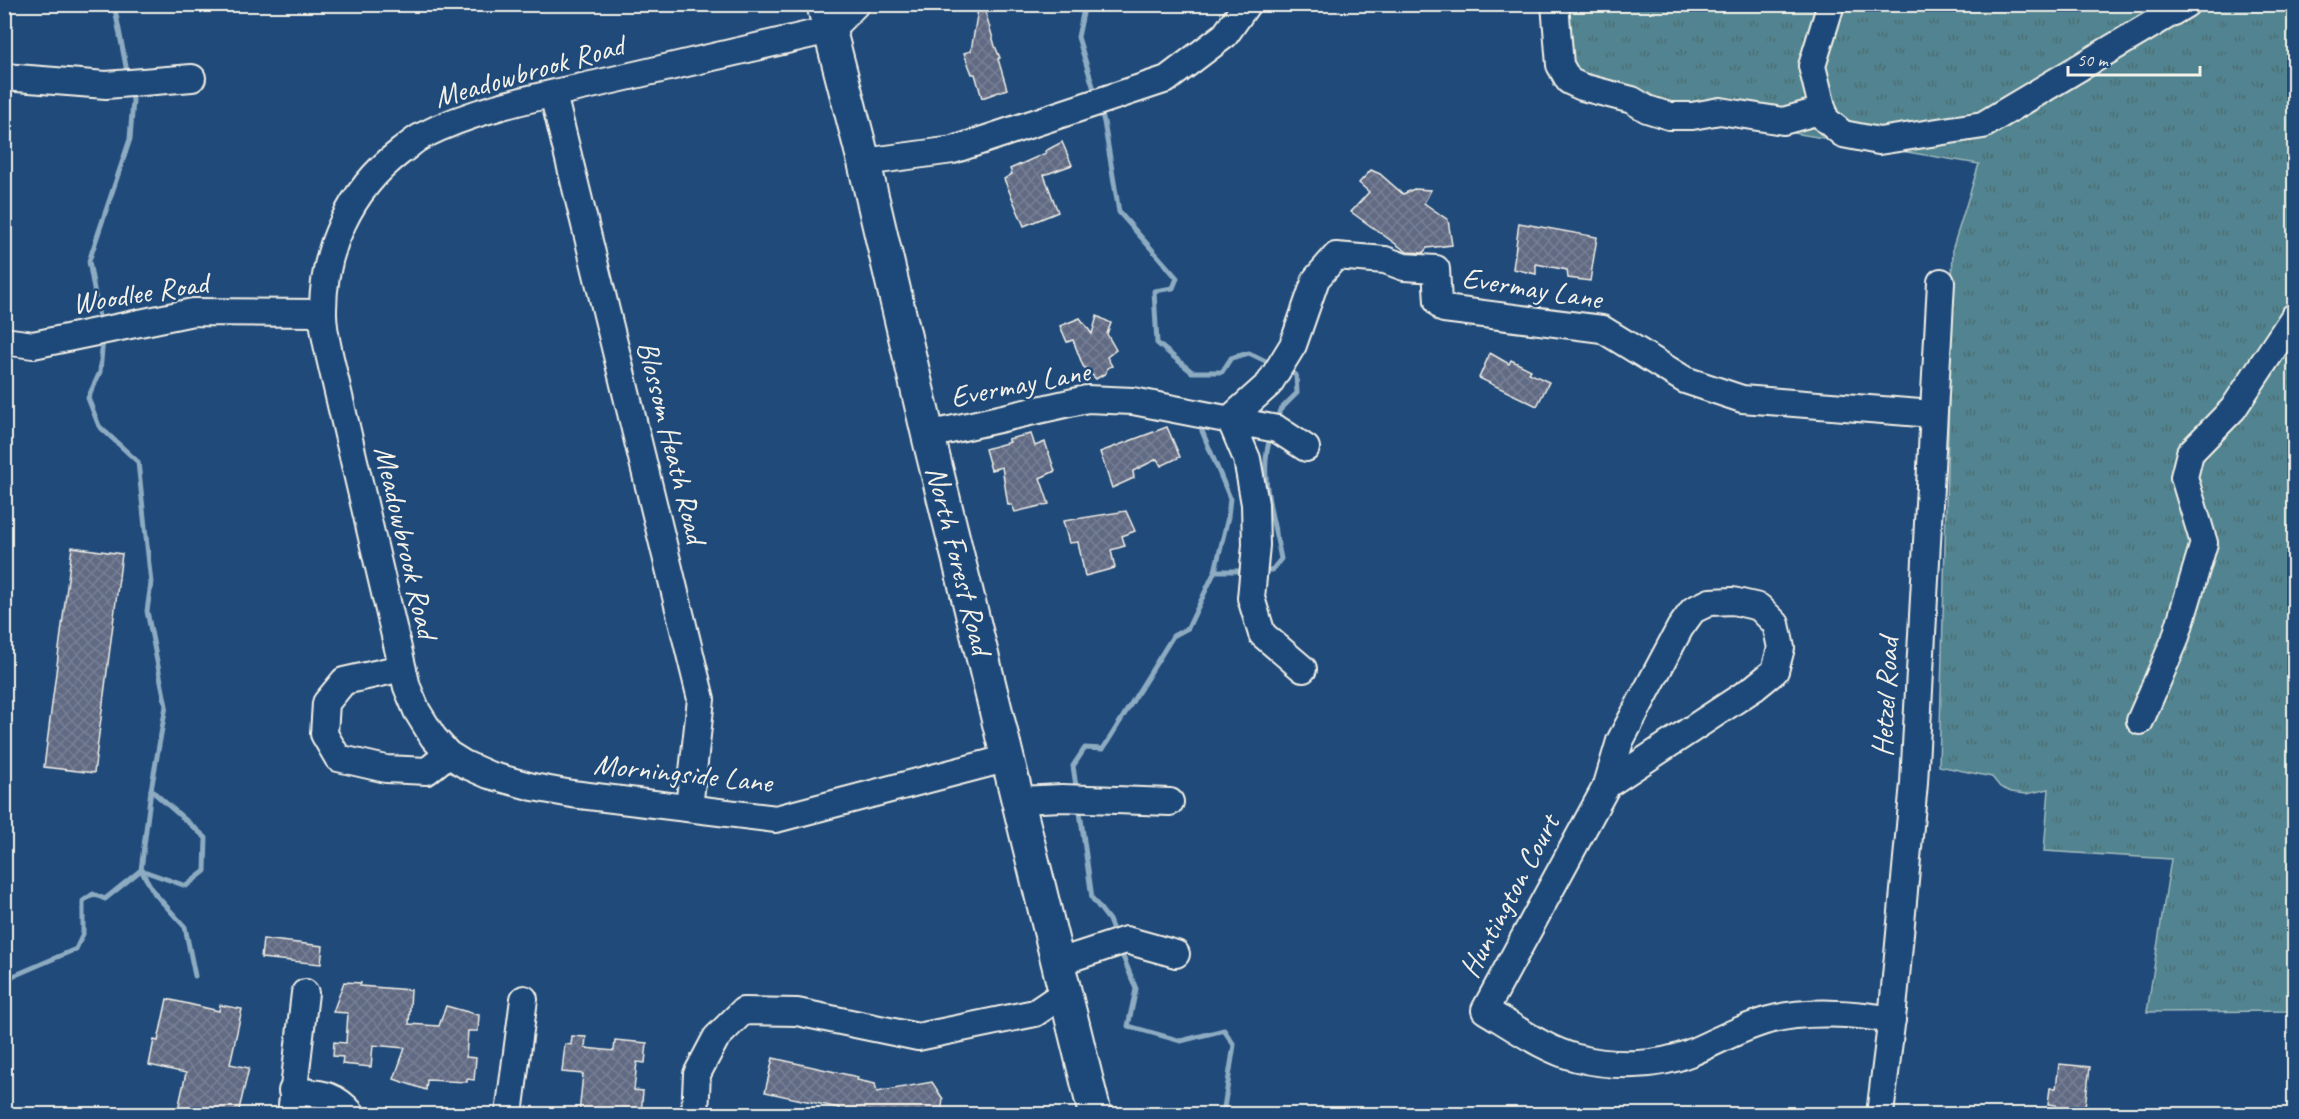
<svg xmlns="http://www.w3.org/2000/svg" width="2299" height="1119" viewBox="0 0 2299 1119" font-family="Caveat,sans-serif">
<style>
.grass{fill:url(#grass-tufts);stroke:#a2babc;stroke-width:1.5}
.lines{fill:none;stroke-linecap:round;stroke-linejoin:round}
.stream{stroke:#8dabc1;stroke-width:5}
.building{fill:url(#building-cross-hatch);stroke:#f4f1e8;stroke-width:1.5}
.minor-casing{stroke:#f4f1e8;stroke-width:30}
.major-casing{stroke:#f4f1e8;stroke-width:36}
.minor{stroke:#1f4a7a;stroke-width:26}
.major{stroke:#1f4a7a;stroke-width:32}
.labels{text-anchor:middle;stroke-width:5;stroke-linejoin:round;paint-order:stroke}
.street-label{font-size:30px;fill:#f4f1e8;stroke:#1f4a7a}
</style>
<defs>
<pattern id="grass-tufts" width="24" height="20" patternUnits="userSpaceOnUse" patternTransform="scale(1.5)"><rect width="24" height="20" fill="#518490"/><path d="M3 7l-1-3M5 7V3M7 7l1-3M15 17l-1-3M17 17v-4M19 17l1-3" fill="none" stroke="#4e6c72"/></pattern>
<pattern id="building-cross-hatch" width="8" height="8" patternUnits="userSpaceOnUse" patternTransform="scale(1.5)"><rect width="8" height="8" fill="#616a83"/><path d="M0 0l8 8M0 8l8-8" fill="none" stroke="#788095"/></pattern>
</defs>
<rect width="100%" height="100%" fill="#1f4a7a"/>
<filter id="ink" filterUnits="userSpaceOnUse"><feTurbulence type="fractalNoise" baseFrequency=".0167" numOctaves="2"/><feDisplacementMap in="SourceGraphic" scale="12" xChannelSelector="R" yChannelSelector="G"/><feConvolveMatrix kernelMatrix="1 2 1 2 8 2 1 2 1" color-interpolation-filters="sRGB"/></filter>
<g filter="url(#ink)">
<!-- grass -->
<polygon class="grass" points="1551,5 2294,5 2294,1011 2147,1012 2171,859 2044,851 2049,789 2026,794 2011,792 2000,787 1992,777 1939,766 1953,247 1979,164 1692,116 1582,87 1553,86"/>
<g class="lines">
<!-- stream -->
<g class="stream">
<polyline points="114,4 128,77"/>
<polyline points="1085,4 1078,37 1096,96"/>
<polyline points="1100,107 1104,122 1119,212 1177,278 1173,288 1154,291 1157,343 1192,372 1222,372 1231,358 1249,353 1272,364"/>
<polyline points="100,323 89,261 130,139 133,100 131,89"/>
<polyline points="1276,421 1280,410 1297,393 1296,375 1286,370"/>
<polyline points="1202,431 1230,498 1228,517 1215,571"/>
<path d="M1259 570H1272L1281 559C1274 520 1257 473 1271 436"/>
<polyline points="1077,793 1073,766 1085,748 1103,749 1173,636 1188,628 1215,571 1247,571"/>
<polyline points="1079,805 1092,898 1109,920 1116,938"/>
<polyline points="141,870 186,886 205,871 206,838 151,790"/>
<polyline points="141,870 155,894 185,927 195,976"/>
<polyline points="1120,949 1136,989 1128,1026 1181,1041 1224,1030 1234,1045 1223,1114"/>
<polyline points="4,980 76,949 83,934 83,901 93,894 105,899 141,870 151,790 166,706 147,611 151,583 138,462 99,426 88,398 100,372 103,338"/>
<polyline points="4,1012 4,1023"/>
</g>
</g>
<!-- building -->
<g class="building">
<polygon points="979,4 983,4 995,46 1000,58 998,59 1007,89 982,98 975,74 972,74 964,53 971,51"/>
<polygon points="1062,142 1072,165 1044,175 1058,212 1024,226 1004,179 1012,174 1010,169 1046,153 1045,151"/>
<polygon points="1371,170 1380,174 1403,194 1414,189 1431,190 1424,203 1448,220 1452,245 1427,248 1423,253 1407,252 1351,212 1369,192 1359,183"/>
<polygon points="1519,223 1597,237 1590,281 1568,278 1567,270 1536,264 1536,274 1513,269"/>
<polygon points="1097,316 1111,323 1107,334 1116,350 1107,357 1112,366 1107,368 1106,373 1096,379 1083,366 1073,340 1067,342 1060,326 1080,318 1092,334"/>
<polygon points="1490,353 1509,364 1511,360 1531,370 1529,373 1549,382 1537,406 1479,378"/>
<polygon points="1167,427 1180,457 1161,466 1157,459 1133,471 1134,478 1112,488 1100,452"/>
<polygon points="1031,434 1035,446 1045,442 1055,471 1040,478 1049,504 1015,512 1012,505 1008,505 1002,467 991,470 985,449 1010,442 1008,439"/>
<polygon points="1126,511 1135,531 1122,536 1125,546 1111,550 1115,568 1085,576 1078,542 1069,543 1063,521"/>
<polygon points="72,547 122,554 94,773 44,767"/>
<polygon points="263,939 323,946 321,964 261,958"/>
<polygon points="344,982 361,983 360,986 411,990 409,1024 439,1026 446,1006 479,1015 478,1031 468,1031 466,1057 476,1058 474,1080 467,1079 467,1082 427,1080 426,1090 394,1079 405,1048 373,1045 371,1067 342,1064 343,1057 333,1056 334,1042 346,1043 348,1013 333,1012"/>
<polygon points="167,999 219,1011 220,1005 242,1009 230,1064 249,1068 238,1114 177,1114 186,1073 149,1065 154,1040 158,1041"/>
<polygon points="572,1036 586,1037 585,1048 614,1051 615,1040 647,1043 645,1063 637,1062 634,1090 643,1091 641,1114 579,1114 583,1074 562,1072 565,1044 571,1045"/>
<polygon points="773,1058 858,1077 857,1080 875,1084 877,1092 932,1082 943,1099 941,1114 838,1114 839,1108 765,1092"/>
<polygon points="2059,1064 2090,1067 2084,1114 2055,1113 2056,1105 2048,1104 2050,1088 2056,1088"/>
</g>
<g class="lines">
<!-- minor casing -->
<g class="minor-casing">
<g id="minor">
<path d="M856 4 830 30C758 46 686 63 613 80 549 95 481 106 422 136 414 140 407 147 400 152 350 190 322 251 323 314 323 329 327 344 330 358L407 687 417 711 433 737 448 754 464 764 489 775 533 787 572 794 776 819 1009 758"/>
<polyline points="1555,4 1560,65 1569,81 1582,87 1632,100 1647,109 1669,116 1692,116 1720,111 1783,121 1823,110"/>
<polyline points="1831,4 1812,66 1825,119 1843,134 1879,141 1983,125 2186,4"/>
<polyline points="4,77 106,85 192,78"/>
<polyline points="553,94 701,699 689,808"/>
<polyline points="864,162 953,150 1167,79 1225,35 1247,4"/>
<polyline points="4,341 33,345 193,312 323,313"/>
<polyline points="928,435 1087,399 1133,401 1277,429 1306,448"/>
<polyline points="402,668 344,681 326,703 324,734 338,758 386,769 427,771 448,754"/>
<polyline points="1303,669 1262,634 1251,598 1256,545 1255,504 1247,459 1230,419 1269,384 1293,345 1316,279 1336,256 1385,260 1404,267 1436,269 1438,302 1444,309 1602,329 1685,380 1742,399 1933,414"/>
<polyline points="2140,721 2175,640 2204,543 2184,477 2190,453 2233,409 2294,317"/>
<path d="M1607 785 1754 688 1775 671 1781 648 1776 624 1759 607 1733 601 1710 602 1693 610 1680 628 1620 741 1607 785 1485 1010C1512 1026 1547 1051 1577 1058 1613 1067 1656 1067 1690 1053 1716 1042 1742 1027 1769 1020 1805 1010 1856 1013 1892 1020"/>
<polyline points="1019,800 1062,798 1170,802"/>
<polyline points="1059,962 1126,940 1176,954"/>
<path d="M292 1091C320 1094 333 1092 352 1114"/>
<polyline points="291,1114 305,993"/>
<polyline points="509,1114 524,999"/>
<polyline points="695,1114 697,1074 716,1038 743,1011 797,1012 918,1037 1035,1013 1066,992"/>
<polyline points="1880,1114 1893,1009 1914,783 1941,282"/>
</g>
</g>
<!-- major casing -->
<g class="major-casing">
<polyline id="major" points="823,4 864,162 928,435 1095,1114"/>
</g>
<!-- minor -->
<use href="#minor" class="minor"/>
<!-- major -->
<use href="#major" class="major"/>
</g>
</g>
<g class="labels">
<!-- street labels -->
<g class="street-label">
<text transform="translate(529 71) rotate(-16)" y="10">Meadowbrook Road</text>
<text transform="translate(1532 288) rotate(9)" y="10">Evermay Lane</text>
<text transform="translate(140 293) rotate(-9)" y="10">Woodlee Road</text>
<text transform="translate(1020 384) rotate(-11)" y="10">Evermay Lane</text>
<text transform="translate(672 442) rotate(76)" y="10">Blossom Heath Road</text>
<text transform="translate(406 542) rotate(77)" y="10">Meadowbrook Road</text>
<text transform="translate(959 560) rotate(76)" y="10">North Forest Road</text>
<text transform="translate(1885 697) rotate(-87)" y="10">Hetzel Road</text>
<text transform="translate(683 773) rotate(6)" y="10">Morningside Lane</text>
<text transform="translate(1509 896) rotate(-62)" y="10">Huntington Court</text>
</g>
</g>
<!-- margin -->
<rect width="2299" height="1119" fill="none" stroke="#1f4a7a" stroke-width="24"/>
<rect x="12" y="12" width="2275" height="1095" fill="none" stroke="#f4f1e8" stroke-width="2" filter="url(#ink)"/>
<!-- scale -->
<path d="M2068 66v9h132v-9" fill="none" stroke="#f4f1e8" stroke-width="3"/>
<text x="2077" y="66" font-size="18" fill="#f4f1e8" stroke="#1f4a7a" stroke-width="4.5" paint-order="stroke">50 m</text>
</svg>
